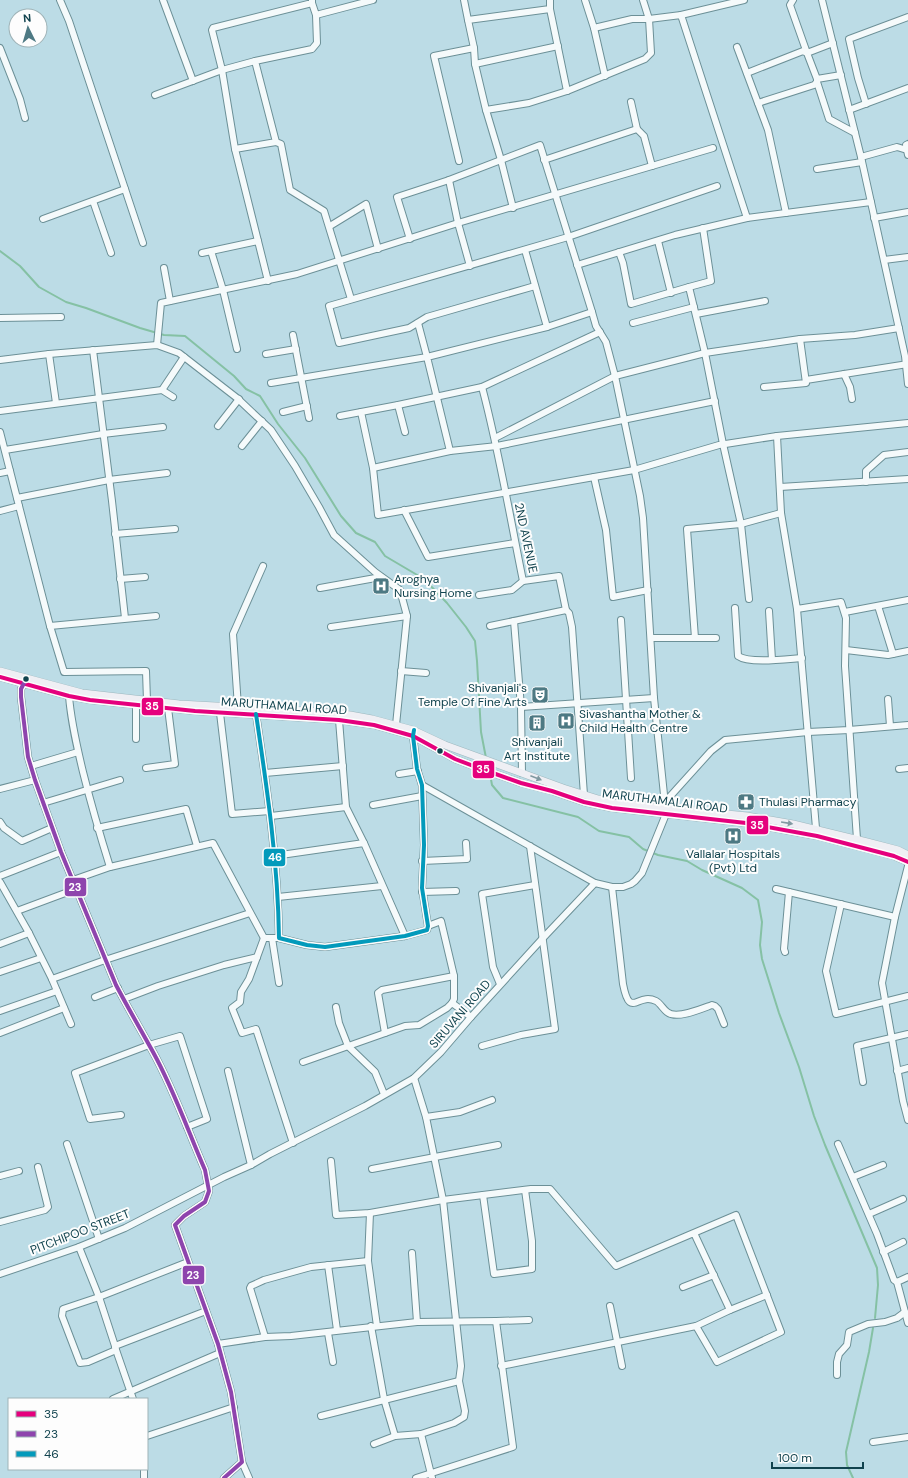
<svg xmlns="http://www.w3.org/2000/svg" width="908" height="1478" viewBox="0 0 908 1478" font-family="'DM Sans',sans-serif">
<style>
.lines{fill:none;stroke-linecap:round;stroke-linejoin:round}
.stream{stroke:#85c1a4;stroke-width:2}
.minor-casing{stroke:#6c9097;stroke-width:8}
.major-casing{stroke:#9eb8bf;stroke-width:8}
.minor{stroke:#f5fafb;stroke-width:6}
.major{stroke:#efeff4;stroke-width:7}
.bus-1-casing{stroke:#fdfdfd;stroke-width:7}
.bus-2-casing{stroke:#fdfdfd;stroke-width:7}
.bus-3-casing{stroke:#fdfdfd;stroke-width:7}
.bus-1{stroke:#e5007d;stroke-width:4}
.bus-2{stroke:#8e44ad;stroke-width:4}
.bus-3{stroke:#039abb;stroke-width:4}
.oneway{fill:#8099a1}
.bus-dot{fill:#11434e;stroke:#fdfdfd;stroke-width:1.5}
.labels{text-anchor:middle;stroke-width:4;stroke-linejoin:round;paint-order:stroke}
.street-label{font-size:12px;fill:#11434e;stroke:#fdfdfd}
.poi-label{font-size:12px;fill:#11434e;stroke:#fdfdfd;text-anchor:start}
.line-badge{stroke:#fdfdfd;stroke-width:1.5}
.badge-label{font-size:11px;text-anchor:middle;font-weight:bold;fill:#fff}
</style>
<rect width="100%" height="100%" fill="#bcdce6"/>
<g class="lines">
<!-- stream -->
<g class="stream">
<polyline points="0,251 20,266 39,287 66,302 86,308 140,328 164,335 185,336 234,376 246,389 260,396 278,424 305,458 341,516 356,533 375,542 385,556 424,579 447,603 466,627 475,641 477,661 481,732 486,758"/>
<polyline points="490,774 492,785 503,798 578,817 599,831 629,837 643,849 658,855 687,861 702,870 742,888 758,900 762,922 760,945 762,959 779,1013 799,1067 814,1116 825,1145 877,1268 878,1285 875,1318"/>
<polyline points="853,1478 847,1465 846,1452 869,1352 873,1328"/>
</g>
<!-- minor casing -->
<g class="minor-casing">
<g id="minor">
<polyline points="60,0 69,21 143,243"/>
<polyline points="163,0 193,81"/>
<polyline points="464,0 468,20 550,9 550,0"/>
<polyline points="585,0 594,28 632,19 649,19 681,15 747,218 871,202"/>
<polyline points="793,0 790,5 807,53 833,43"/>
<polyline points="822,0 861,157 905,356 908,384"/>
<polyline points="312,3 316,15 373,0"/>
<polyline points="550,9 567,91"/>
<polyline points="681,15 744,0"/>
<polyline points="468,20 474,48 475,64 486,110 501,160 513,208"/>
<polyline points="594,28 605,76"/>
<polyline points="737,47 768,130 786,213"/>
<polyline points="0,48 20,99 25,118"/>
<polyline points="475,64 558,46"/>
<polyline points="747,73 803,51 807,53 817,79 817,82 814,85 758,103"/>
<polyline points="817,79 841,75"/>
<polyline points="817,82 829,119 855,133"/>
<polyline points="155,95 222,70 255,61"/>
<polyline points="631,102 637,129"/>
<polyline points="866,104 858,78 849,39 908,17"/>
<polyline points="486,110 529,103 567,91 645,59 651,53 649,19 643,0"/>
<polyline points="849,110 908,88"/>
<polyline points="276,142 281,144 290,190 324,211 351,299"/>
<polyline points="908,144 906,145 908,155"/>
<polyline points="235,149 276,142 255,61 312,49 317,43 316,15"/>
<polyline points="861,157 897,147 907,150"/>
<polyline points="544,160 637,129 644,136 652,166"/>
<polyline points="459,161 434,56 474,48"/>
<polyline points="817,169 862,162"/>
<polyline points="449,180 458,223 470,266"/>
<polyline points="93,201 111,253"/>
<polyline points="874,218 908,212"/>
<polyline points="43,219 125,189"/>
<polyline points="330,226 366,204 378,249"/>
<polyline points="658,241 671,293"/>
<polyline points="525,250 547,327 592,312"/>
<polyline points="211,251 223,290 237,349"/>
<polyline points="619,252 623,263 631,304 689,287 705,353 723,444 741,524 749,599"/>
<polyline points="202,253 258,241"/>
<polyline points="884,260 908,257"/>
<polyline points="577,265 675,235 747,218"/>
<polyline points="164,268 170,301"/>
<polyline points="268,281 235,149 222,70 212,30 213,28 312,3 312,0"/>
<polyline points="535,286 427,317 409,328 339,343 329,306 568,237 717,186"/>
<polyline points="689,287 711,281 703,228"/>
<polyline points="696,314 765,301"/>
<polyline points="0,318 61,317"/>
<polyline points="633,323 694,307"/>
<polyline points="293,335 309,418"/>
<polyline points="800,339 855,335 899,328"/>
<polyline points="157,345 161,303 297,274 458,223 713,148"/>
<polyline points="93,350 112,501 125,618"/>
<polyline points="49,354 56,403"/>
<polyline points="266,354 296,349"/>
<polyline points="0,360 49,354 157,345 179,353 237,398 271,430 295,466 319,507 334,535 375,572 400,590 407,616 396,725"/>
<polyline points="844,374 850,387 852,399"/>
<polyline points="806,380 908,364"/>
<polyline points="271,383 427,357 418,323"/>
<path d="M482 387C499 451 510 517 523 581L559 576 566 610 569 613 572 627 584 795"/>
<polyline points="173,397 162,390 184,357"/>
<polyline points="398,405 405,432"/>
<polyline points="0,411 162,390"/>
<polyline points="283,412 307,406"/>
<polyline points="361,412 373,468 378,515 634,470 719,445 777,436 781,513 797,609 841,602 846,618 845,666 857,839"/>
<polyline points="340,416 398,405 482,387 600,332"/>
<polyline points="218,426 239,399"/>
<polyline points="0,432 19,506 0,511"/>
<polyline points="777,436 908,423"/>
<polyline points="495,438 615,376 705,353 800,339 806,383 764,387"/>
<polyline points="242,446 262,421"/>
<polyline points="5,450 103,434 163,427"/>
<polyline points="450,451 427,357 547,327"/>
<polyline points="373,468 450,451 497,446 715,401"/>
<polyline points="0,473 10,471"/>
<polyline points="594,477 606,530 613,597 648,590"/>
<polyline points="866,482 866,471 884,455 908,452"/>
<polyline points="780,487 908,479"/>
<polyline points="17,498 109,480 167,473"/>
<polyline points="19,506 50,626 64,672 146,671 147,701"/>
<polyline points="404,510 428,557 515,543"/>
<polyline points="115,534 175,529"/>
<polyline points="120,579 145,577"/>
<polyline points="320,588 381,577"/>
<polyline points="479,595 512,590 523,581"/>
<polyline points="878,606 893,654"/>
<path d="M735 608 738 656C749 664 787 659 802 658"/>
<polyline points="797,609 816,828"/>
<polyline points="769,611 772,660"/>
<polyline points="845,612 908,600"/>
<polyline points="621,620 631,778"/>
<polyline points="514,621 521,707 522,773"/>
<polyline points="50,626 156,616"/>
<polyline points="490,626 566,610"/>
<polyline points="331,627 407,616"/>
<polyline points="651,638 716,638"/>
<polyline points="695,638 687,529 741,524 781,513"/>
<polyline points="846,650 888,655 908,651"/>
<polyline points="401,671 426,673"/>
<path d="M25 680 21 689V697L28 757 35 780 61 852 116 985C128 1008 141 1030 153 1052 174 1090 188 1131 205 1170L209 1191 205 1202 184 1216 175 1225 218 1344 231 1392 242 1462 224 1478"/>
<path d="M69 696C71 722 77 747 83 772 91 804 100 835 110 867"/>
<polyline points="888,699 890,726"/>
<polyline points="136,705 136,739"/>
<polyline points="238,707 233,634 263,566"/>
<polyline points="521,707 654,698"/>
<polyline points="220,713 232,814 270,811"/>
<path d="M256 714C267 788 278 862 279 938L307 945 325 947 405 936 427 930 428 926 422 888 424 845 422 785 417 769 413 736 414 733"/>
<polyline points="339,720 346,807 364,843"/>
<polyline points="31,766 78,752"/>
<polyline points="146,768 175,764 168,708"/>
<polyline points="899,769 908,768"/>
<polyline points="265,773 343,766"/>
<polyline points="399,774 418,771"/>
<polyline points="422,785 595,883"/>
<polyline points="0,789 35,780"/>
<polyline points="665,802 711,751 725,740 808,732 849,730 908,725"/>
<polyline points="43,803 120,780"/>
<polyline points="373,805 422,796"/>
<polyline points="271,816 346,807"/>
<polyline points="0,822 4,828 22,841 52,828"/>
<polyline points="97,828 186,809 197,846"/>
<polyline points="274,856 364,843 405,936"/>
<polyline points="422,861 467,859 466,843"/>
<polyline points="908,866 895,917 882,983 903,1101 908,1120"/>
<polyline points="0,876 61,852"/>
<polyline points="73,880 110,867 213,843 264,938 279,938"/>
<polyline points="0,882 29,933 0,944"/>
<path d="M612 887 623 984C630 1020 637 992 656 1001 660 1003 663 1009 667 1012 676 1020 701 1009 712 1005L715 1006 718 1009 724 1024"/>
<polyline points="776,889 895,917"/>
<polyline points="422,892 456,891"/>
<polyline points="278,897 382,886"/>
<polyline points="841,904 826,971 836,1014 908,996"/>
<polyline points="17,911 76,889"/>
<polyline points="428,926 441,921 454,976 454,999 452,1003"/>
<polyline points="29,933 52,979 105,960 250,913"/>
<polyline points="264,938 249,979 241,992 240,1002 232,1008 242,1033 256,1029 293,1143"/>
<polyline points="272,938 279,983"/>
<polyline points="785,952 784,949 789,892"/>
<polyline points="0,972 41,958"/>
<polyline points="52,979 71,1024"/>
<polyline points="500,984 493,967 482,894 535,885"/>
<polyline points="95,997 118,988"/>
<polyline points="124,999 158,986 224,965 257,957"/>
<polyline points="336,1007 339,1023 348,1046 375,1072 384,1094"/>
<polyline points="0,1011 57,991"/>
<polyline points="0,1033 64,1008"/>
<polyline points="385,1033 378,993 382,990 454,976"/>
<polyline points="482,1046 521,1035 555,1029 530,846"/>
<polyline points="303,1062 405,1026 419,1025 447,1008 452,1003 471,1017"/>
<polyline points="228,1071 251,1165"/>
<polyline points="897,1071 908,1068"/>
<polyline points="863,1082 857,1046 908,1034"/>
<polyline points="121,1115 90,1119 75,1073 149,1045 180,1036 207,1119 187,1127"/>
<polyline points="426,1117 460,1112 492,1100"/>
<polyline points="67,1144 99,1239"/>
<polyline points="838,1144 877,1234 894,1280 897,1282"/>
<polyline points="331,1161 336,1215 370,1213 443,1200 531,1189 550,1189 616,1266 736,1215 781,1332 717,1362 696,1326 730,1310 694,1233"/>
<polyline points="372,1169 498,1145"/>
<polyline points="0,1176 19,1171"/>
<polyline points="853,1177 883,1165"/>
<polyline points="483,1195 494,1274 532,1269 532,1241 525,1190"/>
<polyline points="370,1213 368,1261 377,1326"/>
<polyline points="869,1214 903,1199"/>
<polyline points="0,1222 45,1210 48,1207 38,1167"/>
<polyline points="79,1247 99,1297 115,1346 206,1311"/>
<polyline points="883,1252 903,1242"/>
<polyline points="412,1253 417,1322"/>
<polyline points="328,1265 337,1330"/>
<polyline points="0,1274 79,1247 125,1228 224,1177 251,1165 270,1154 365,1106 414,1078 441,1052 471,1017 543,938 595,883 612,887 623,887 631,884 635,881 642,873 666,814 654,698 643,518 640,496 615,376 606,342 596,326 592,312 540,145 449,180 397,197 410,239"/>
<polyline points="908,1277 897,1282 908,1323"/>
<polyline points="683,1287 714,1275"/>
<polyline points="610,1306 622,1366"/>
<polyline points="730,1310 767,1295"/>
<polyline points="496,1321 529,1320"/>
<polyline points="371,1326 384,1399 395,1436"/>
<polyline points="328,1333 333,1362"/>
<polyline points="265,1337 250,1288 251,1286 264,1280 311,1267 368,1261"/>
<polyline points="218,1344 265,1337 291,1336 417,1322 496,1321 513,1447 416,1478"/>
<polyline points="115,1347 133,1399"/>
<polyline points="116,1350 88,1362 80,1363 62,1316 63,1309 99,1297 188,1262"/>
<polyline points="501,1366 696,1326"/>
<polyline points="837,1375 837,1362 839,1354 847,1345 849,1332 868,1324 885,1322 897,1318 905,1312"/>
<polyline points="113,1399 220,1353"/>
<polyline points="321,1416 459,1381"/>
<polyline points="421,1434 432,1478"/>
<polyline points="147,1436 234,1407"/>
<polyline points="873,1442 908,1437"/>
<polyline points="374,1444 395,1436 421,1434 454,1423 464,1417 465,1411 459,1381 461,1366 443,1200 426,1117 414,1078"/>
<polyline points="242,1462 249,1478"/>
<polyline points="144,1478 144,1469"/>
</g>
</g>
<!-- major casing -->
<g class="major-casing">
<g id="major">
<polyline points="0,671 82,693 179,704 325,712 350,715 372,719 413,730 445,745 563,788 598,799 614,803 747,816 793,824 867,842 898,850 908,855"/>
<polyline points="0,677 69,696 90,700 195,711 339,720 374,725 413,736 455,759 476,767 521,783 552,791 584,802 612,808 746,823 817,836 894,856 908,862"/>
</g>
</g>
<!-- minor -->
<use href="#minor" class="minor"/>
<!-- major -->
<use href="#major" class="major"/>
<!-- bus-1 casing -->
<g class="bus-1-casing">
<polyline id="bus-1" points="0,677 69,696 90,700 195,711 339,720 374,725 413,736 455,759 476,767 521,783 552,791 584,802 612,808 746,823 817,836 894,856 908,862"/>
</g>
<!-- bus-2 casing -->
<g class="bus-2-casing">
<path id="bus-2" d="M26 679 21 689V697L28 757 35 780 61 852 116 985C128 1008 141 1030 153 1052 174 1090 188 1131 205 1170L209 1191 205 1202 184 1216 175 1225 218 1344 231 1392 242 1462 224 1478"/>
</g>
<!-- bus-3 casing -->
<g class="bus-3-casing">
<path id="bus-3" d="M256 714C267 788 278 862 279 938L307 945 325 947 405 936 427 930 428 926 422 888 424 845 422 785 417 769 413 736 414 730"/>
</g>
<!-- bus-1 -->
<use href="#bus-1" class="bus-1"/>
<!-- bus-2 -->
<use href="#bus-2" class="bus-2"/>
<!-- bus-3 -->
<use href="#bus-3" class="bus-3"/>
</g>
<!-- one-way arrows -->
<defs><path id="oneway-solid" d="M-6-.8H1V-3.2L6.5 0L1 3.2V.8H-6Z"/></defs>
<g class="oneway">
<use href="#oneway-solid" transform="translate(536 778) rotate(21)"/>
<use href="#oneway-solid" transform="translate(787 823) rotate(9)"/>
</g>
<!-- icons -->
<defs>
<g id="hospital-square" transform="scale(0.9)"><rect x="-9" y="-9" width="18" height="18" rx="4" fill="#4d7983" stroke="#fdfdfd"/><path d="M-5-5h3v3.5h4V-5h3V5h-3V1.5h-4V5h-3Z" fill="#fff"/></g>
<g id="theatre-square" transform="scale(0.9)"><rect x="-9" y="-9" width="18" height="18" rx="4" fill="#4d7983" stroke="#fdfdfd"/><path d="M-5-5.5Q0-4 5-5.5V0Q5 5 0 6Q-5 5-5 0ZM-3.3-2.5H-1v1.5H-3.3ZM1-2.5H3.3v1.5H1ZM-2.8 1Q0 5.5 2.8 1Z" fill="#fff"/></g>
<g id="building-square" transform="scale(0.9)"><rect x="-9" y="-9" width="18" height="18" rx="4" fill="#4d7983" stroke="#fdfdfd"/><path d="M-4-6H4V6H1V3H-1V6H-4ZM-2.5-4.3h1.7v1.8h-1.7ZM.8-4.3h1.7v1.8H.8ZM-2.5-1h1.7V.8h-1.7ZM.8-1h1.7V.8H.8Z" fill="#fff"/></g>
<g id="pharmacy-square" transform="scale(0.9)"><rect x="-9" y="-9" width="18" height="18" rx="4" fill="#4d7983" stroke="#fdfdfd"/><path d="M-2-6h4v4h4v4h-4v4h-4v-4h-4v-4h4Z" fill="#fff"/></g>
</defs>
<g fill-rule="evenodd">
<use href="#hospital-square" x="381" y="586"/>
<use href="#theatre-square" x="540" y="695"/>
<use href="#hospital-square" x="566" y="721"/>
<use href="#building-square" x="537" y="723"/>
<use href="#pharmacy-square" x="746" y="802"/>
<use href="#hospital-square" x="733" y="836"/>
</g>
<!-- markers -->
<g class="bus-dot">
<circle cx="26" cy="679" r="3.5"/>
<circle cx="440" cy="751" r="3.5"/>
</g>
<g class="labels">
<!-- street labels -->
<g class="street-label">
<text transform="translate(526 538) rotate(78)" y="4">2ND AVENUE</text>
<text transform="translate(284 706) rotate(4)" y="4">MARUTHAMALAI ROAD</text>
<text transform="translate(665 801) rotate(7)" y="4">MARUTHAMALAI ROAD</text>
<text transform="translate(460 1014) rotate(-49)" y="4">SIRUVANI ROAD</text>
<text transform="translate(80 1232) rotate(-21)" y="4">PITCHIPOO STREET</text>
</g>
<!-- poi labels -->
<g class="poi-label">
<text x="394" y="583">Aroghya<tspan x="394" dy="14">Nursing Home</tspan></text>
<text x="527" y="692" text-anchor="end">Shivanjali's<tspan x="527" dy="14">Temple Of Fine Arts</tspan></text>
<text x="579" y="718">Sivashantha Mother &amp;<tspan x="579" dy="14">Child Health Centre</tspan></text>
<text x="537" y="746" text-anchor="middle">Shivanjali<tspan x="537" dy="14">Art Institute</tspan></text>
<text x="759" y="806">Thulasi Pharmacy</text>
<text x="733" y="858" text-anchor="middle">Vallalar Hospitals<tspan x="733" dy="14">(Pvt) Ltd</tspan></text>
</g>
</g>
<g class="line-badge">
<rect x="141" y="697" width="23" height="19" rx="4" fill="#e5007d"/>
<rect x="472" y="760" width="23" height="19" rx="4" fill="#e5007d"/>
<rect x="746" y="815" width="23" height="20" rx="4" fill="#e5007d"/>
<rect x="263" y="848" width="23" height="19" rx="4" fill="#039abb"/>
<rect x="64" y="877" width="23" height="20" rx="4" fill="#8e44ad"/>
<rect x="182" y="1265" width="23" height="20" rx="4" fill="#8e44ad"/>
</g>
<g class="badge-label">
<text x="152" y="710">35</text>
<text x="483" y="773">35</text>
<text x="757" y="829">35</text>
<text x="275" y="861">46</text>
<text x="75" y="891">23</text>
<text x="193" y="1279">23</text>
</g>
<!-- legend -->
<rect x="8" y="1398" width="140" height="72" fill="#fdfdfd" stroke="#9fb3b7"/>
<rect x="16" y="1411" width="20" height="6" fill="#e5007d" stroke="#9fb3b7"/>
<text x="44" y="1418" font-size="12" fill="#11434e">35</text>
<rect x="16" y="1431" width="20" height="6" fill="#8e44ad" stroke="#9fb3b7"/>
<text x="44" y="1438" font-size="12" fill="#11434e">23</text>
<rect x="16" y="1451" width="20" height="6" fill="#039abb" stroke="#9fb3b7"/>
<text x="44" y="1458" font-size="12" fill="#11434e">46</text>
<!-- north arrow -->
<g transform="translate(28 28) rotate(355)"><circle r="19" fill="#fdfdfd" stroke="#9fb3b7"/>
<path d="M0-3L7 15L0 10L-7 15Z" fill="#4d7983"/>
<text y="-6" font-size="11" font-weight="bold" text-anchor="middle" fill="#11434e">N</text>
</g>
<!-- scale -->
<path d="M772 1462v6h91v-6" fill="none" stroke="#11434e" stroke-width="2"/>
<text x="778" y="1462" font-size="12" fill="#11434e" stroke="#fdfdfd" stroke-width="3" paint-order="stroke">100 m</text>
</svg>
